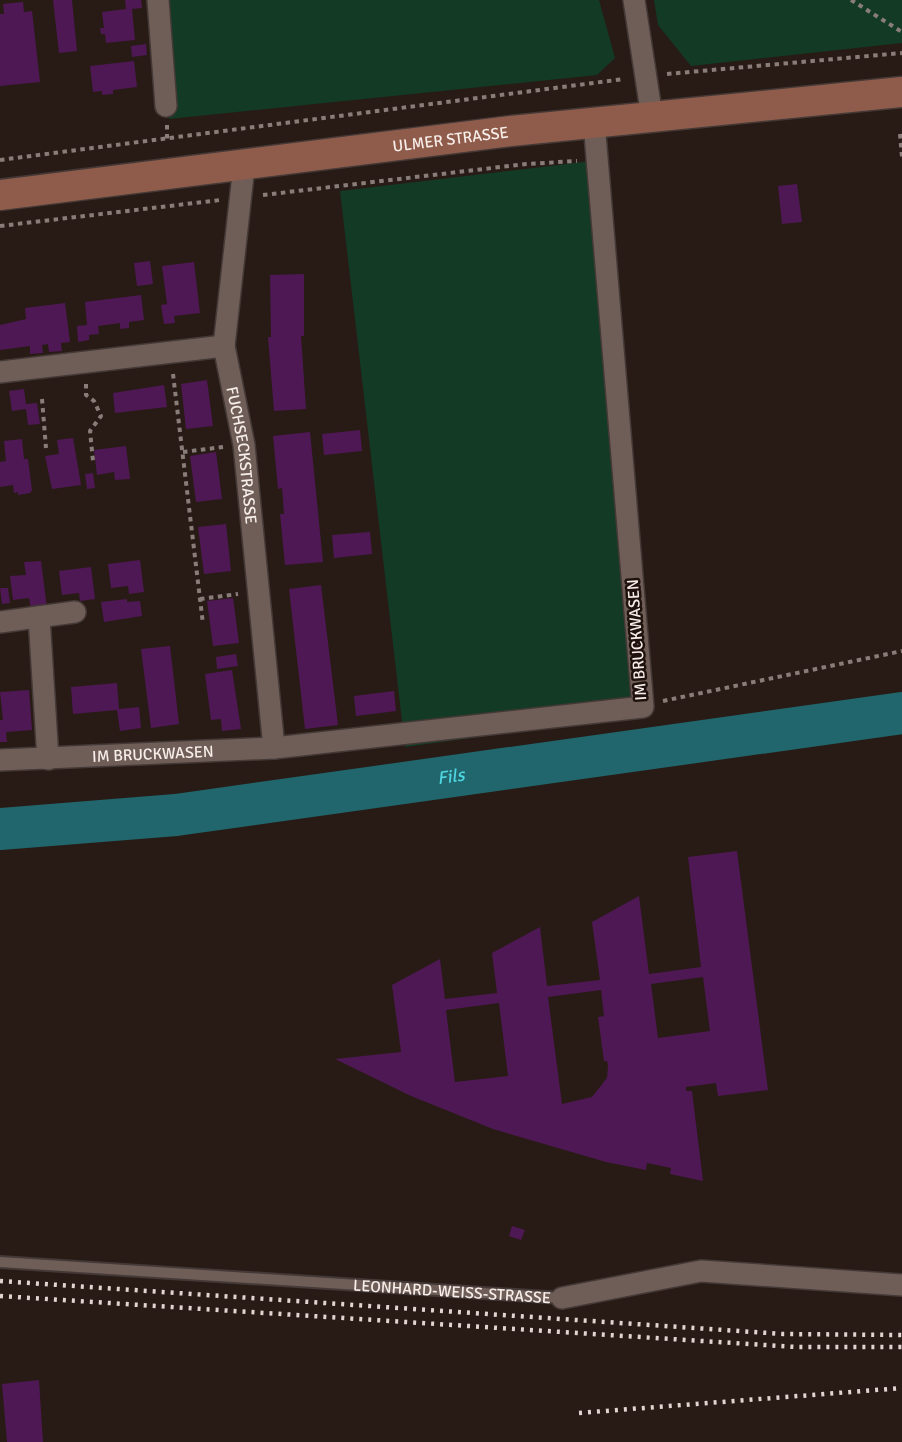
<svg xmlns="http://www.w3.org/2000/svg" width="902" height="1442" viewBox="0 0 902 1442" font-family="Signika,sans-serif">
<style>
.green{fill:#123a24}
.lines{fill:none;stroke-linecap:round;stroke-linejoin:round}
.river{stroke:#20666c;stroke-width:42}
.building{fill:#4e1854;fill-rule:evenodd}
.service-casing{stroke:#443936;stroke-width:14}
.minor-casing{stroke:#443936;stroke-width:24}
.secondary-casing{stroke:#443936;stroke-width:33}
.path{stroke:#887d78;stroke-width:4;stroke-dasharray:4.5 4.5;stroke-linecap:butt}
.service{stroke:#6e5e57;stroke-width:10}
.minor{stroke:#6e5e57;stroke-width:21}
.secondary{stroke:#8f5c4b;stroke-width:30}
.rail{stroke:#e0d5d1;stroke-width:4.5;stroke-dasharray:3 6;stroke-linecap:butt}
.labels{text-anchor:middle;stroke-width:5;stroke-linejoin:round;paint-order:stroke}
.street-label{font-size:16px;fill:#f7ede9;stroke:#1f120d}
.water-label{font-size:18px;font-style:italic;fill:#4ed5e0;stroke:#1f120d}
</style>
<rect width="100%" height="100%" fill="#281b15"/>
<!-- green -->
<g class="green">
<polygon points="160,0 599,0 615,58 597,75 169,119"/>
<polygon points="654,0 902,0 902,43 691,66 658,25"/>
<polygon points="592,161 639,715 405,747 340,191"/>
</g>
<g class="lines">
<!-- river -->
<path class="river" id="s1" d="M0 829 176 815 902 713"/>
</g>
<!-- building -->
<g class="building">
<polygon points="53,0 72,0 77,51 59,53"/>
<polygon points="125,0 141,0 142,8 132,9 135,40 106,43 105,34 101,34 100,28 104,28 102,12 126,9"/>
<polygon points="23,2 24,12 32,11 40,82 0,86 0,14 4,14 3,4"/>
<polygon points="146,44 147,55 132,57 131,46"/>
<polygon points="134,61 137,87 113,90 113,94 102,95 102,91 93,92 90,66"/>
<polygon points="797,184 802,222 782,224 778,186"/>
<polygon points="150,261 153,284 137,286 134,263"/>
<polygon points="194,262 200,313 174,316 175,323 164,324 161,305 167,304 162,266"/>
<polygon points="304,274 304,336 301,336 306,409 274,411 268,337 271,337 270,275"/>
<polygon points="141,295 144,320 129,322 129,328 120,329 120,323 98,326 99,334 89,335 89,340 78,342 77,326 87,325 85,302"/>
<polygon points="65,303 70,342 61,343 62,351 49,352 48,344 42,345 43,353 30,354 30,346 0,350 0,325 26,319 25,308"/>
<polygon points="207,380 213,426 186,429 181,384"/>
<polygon points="164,385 167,407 115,413 113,393"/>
<polygon points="24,389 26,404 37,403 40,424 28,425 26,409 12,411 9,391"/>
<polygon points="360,430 362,451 324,455 322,434"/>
<polygon points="310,432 323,562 285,565 280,514 284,514 282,488 278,489 273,436"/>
<polygon points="73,438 81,485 52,489 45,456 59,454 57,440"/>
<polygon points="22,439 24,459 28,459 32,490 30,493 18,495 18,492 14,493 13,485 0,487 0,462 6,461 4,441"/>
<polygon points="126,446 130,479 115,480 114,472 97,475 94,450"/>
<polygon points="216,452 222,499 196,502 190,456"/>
<polygon points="93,473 95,488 87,489 85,474"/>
<polygon points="226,524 231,571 204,574 198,527"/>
<polygon points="370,532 372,554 334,558 332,535"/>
<polygon points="140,560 144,592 129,594 128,586 111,588 108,564"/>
<polygon points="41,561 47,608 31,610 29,598 13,600 10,576 26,575 24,562"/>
<polygon points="91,567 95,599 80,601 79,593 62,595 59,571"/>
<polygon points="321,585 338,725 305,729 289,589"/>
<polygon points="0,588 8,588 10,603 2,604"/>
<polygon points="233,598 239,643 213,646 207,601"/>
<polygon points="127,599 127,602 140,601 142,616 104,622 101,602"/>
<polygon points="170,646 179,724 151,728 141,649"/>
<polygon points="236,654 238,666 217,669 216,657"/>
<polygon points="232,670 241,729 222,731 221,719 211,720 205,674"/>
<polygon points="117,683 119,709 139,707 141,728 120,731 117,710 73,714 71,687"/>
<polygon points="29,690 32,730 6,732 7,742 0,742 0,720 3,720 0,692"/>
<polygon points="394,691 396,711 356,716 354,696"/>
<path d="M737 851 768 1090 718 1096 716 1083 686 1087V1091H692L703 1181 670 1174 671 1168 647 1163 646 1170 606 1162 493 1129 411 1096 335 1059 401 1052 392 985 440 959 445 999 497 993 492 953 540 927 547 986 600 980 592 922 639 896 649 974 701 967 688 857ZM703 977 710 1031 658 1038 651 984ZM601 990 604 1016 598 1017 604 1061H607L608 1066 607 1078 592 1097 562 1104 548 997ZM499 1003 508 1076 455 1082 446 1010Z"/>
<polygon points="512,1226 525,1230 521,1240 509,1236"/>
<polygon points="39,1380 43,1442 7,1442 2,1384"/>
</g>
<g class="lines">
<!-- service casing -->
<g class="service-casing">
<g id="service">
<path id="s2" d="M0 1262 562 1298"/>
</g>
</g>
<!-- minor casing -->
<g class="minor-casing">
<g id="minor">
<polyline points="158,0 166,106"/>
<polyline points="634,0 652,117"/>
<path id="s3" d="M244 166 224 346 244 445 274 748"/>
<polyline points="0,372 224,346"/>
<polyline points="39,617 48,759"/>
<polyline points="0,622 75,612"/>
<path id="s4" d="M0 760 274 748 643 707 594 122"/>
<polyline points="562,1298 701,1271 902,1285"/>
</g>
</g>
<!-- secondary casing -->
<g class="secondary-casing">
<g id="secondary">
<path id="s5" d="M0 195 511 131 902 92"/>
</g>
</g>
<!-- path -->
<g class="path">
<polyline points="851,0 902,32"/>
<polyline points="667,74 902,53"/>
<polyline points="167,125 167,141"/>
<polyline points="900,134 902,157"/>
<polyline points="0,160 624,79"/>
<polyline points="263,195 526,164 577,161"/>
<polyline points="0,226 220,200"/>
<polyline points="173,374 203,624"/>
<polyline points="86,384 86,395 94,401 101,416 90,431 93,461"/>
<polyline points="42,399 46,448"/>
<polyline points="183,452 223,447"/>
<polyline points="200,599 238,594"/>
<polyline points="663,701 902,651"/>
</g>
<!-- service -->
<use href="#service" class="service"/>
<!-- minor -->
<use href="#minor" class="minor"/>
<!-- secondary -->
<use href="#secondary" class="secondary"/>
<!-- rail -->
<g class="rail">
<polyline points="0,1281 783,1334 902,1335"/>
<polyline points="0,1296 796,1347 902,1347"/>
<polyline points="579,1413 902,1388"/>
</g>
</g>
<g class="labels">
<!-- street labels -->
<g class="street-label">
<text dy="6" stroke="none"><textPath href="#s5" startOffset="454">ULMER STRASSE</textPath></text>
<text dy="6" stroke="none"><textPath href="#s3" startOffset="292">FUCHSECKSTRASSE</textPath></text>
<text transform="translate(636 640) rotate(-94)" y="6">IM BRUCKWASEN</text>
<text dy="6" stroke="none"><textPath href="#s4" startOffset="153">IM BRUCKWASEN</textPath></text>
<text dy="6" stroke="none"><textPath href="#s2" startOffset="453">LEONHARD-WEISS-STRASSE</textPath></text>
</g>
<!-- water labels -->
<g class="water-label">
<text dy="6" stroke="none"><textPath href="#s1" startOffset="454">Fils</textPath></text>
</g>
</g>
</svg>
